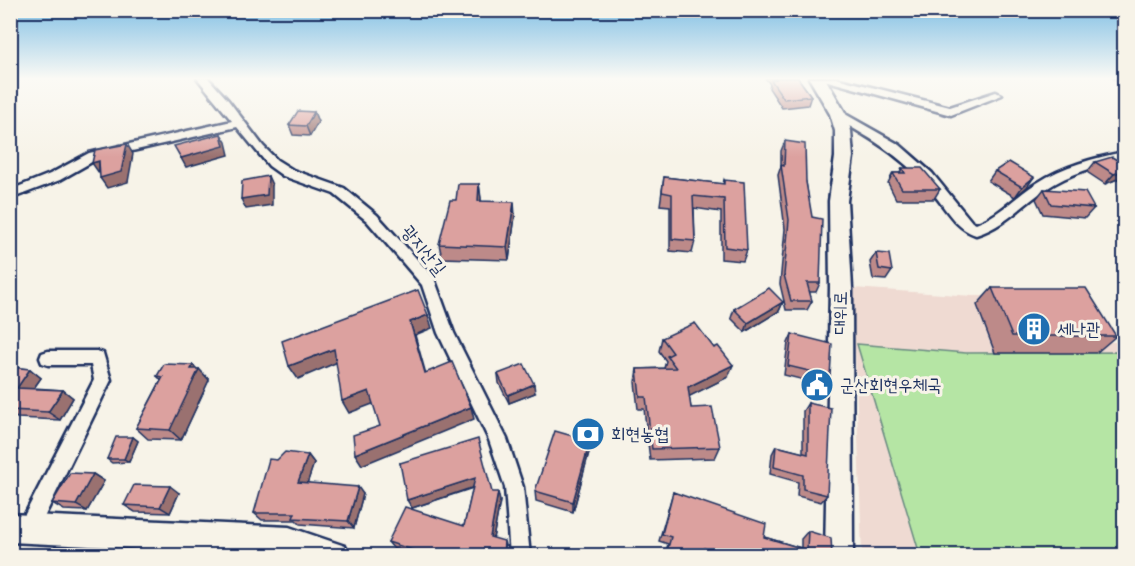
<svg xmlns="http://www.w3.org/2000/svg" width="1135" height="566" viewBox="0 0 1135 566" font-family="Itim,'Poor Story',sans-serif">
<style>
.built{fill:#efdad2}
.green{fill:#b5e5a4;stroke:#688a81;stroke-width:1.5}
.lines{fill:none;stroke-linecap:round;stroke-linejoin:round}
.street-casing{stroke:#1b2f5e;stroke-width:5}
.secondary-casing{stroke:#1b2f5e;stroke-width:5}
.street{fill:#f7f3e8;fill-rule:evenodd}
.secondary{fill:#f7f3e8;fill-rule:evenodd}
.wall{fill:#bd8a89;stroke:#1b2f5e;stroke-width:1.5}
.shaded-wall{fill:#9a716f;stroke:#1b2f5e;stroke-width:1.5}
.building{fill:#dca19f;stroke:#1b2f5e;stroke-width:1.5}
.labels{text-anchor:middle;stroke-width:6;stroke-linejoin:round;paint-order:stroke}
.street-label{font-size:18px;fill:#1b2f5e;stroke:#f7f3e8}
.poi-label{font-size:18px;fill:#1b2f5e;stroke:#f7f3e8;text-anchor:start}
</style>
<rect width="100%" height="100%" fill="#f7f3e8"/>
<filter id="ink" filterUnits="userSpaceOnUse"><feTurbulence type="fractalNoise" baseFrequency=".0167" numOctaves="2"/><feDisplacementMap in="SourceGraphic" scale="12" xChannelSelector="R" yChannelSelector="G"/><feConvolveMatrix kernelMatrix="1 2 1 2 8 2 1 2 1" color-interpolation-filters="sRGB"/></filter>
<g filter="url(#ink)">
<!-- built -->
<polygon class="built" points="853,288 973,296 1073,295 1101,342 1124,342 1124,555 862,555"/>
<!-- green -->
<polygon class="green" points="857,344 966,353 1124,352 1124,555 920,555"/>
<g class="lines">
<!-- street casing -->
<g class="street-casing">
<g id="street">
<polygon points="197,78 208,78 228,100 263,146 277,160 293,170 344,188 377,215 434,278 454,333 507,439 523,487 530,556 510,556 505,487 489,440 438,333 422,285 367,221 334,194 283,176 269,166 237,127 97,159 60,180 10,199 10,190 50,174 89,153 232,121"/>
<polygon points="817,78 836,78 950,107 996,92 1002,95 951,115"/>
<path d="M838 110 900 145 932 173 972 222 976 224C1000 215 1016 196 1037 183 1063 166 1094 158 1124 152V160C1097 166 1070 173 1046 189 1022 205 1005 226 976 235 957 229 948 212 936 197 906 158 875 141 834 117V111Z"/>
<polygon points="48,351 97,351 103,353 111,380 35,536 28,539 21,536 18,529 21,522 94,380 91,365 48,365 42,363 40,358 42,353"/>
</g>
</g>
<!-- secondary casing -->
<g class="secondary-casing">
<g id="secondary">
<polygon points="809,78 825,78 846,114 851,131 853,157 847,201 852,288 853,556 825,556 830,288 829,201 835,157 835,131 830,114"/>
<polygon points="10,514 289,527 345,546 349,556 290,556 10,542"/>
</g>
</g>
<!-- street -->
<use href="#street" class="street"/>
<!-- secondary -->
<use href="#secondary" class="secondary"/>
</g>
<!-- wall -->
<g class="wall">
<polygon points="765,78 798,78 811,96 808,105 782,108 769,88 770,84"/>
<polygon points="1112,78 1125,78 1125,92 1121,89 1124,86"/>
<polygon points="314,112 318,122 310,136 293,135 289,125"/>
<polygon points="1125,112 1125,128 1117,122"/>
<polygon points="785,141 806,182 820,283 816,292 809,292 812,301 807,310 786,310 780,284 785,229 778,175 781,166 781,151"/>
<polygon points="1095,162 1125,165 1125,172 1120,178 1105,184 1087,172"/>
<polygon points="902,168 940,189 934,199 896,199 888,183 893,173 900,173"/>
<polygon points="995,171 1027,187 1015,197 988,181"/>
<polygon points="664,177 723,184 724,180 747,250 743,261 721,259 721,212 694,208 695,241 692,253 670,251 670,206 660,205"/>
<polygon points="479,184 481,201 515,216 509,260 442,258 439,244 456,200"/>
<polygon points="1044,189 1094,208 1085,218 1043,214 1036,199"/>
<polygon points="876,253 892,271 886,280 873,279 870,262"/>
<polygon points="992,288 1116,336 1096,353 995,353 977,305"/>
<polygon points="783,302 779,311 745,332 731,318 734,309"/>
<polygon points="792,334 830,376 824,385 784,375 788,343"/>
<polygon points="662,338 728,377 689,396 691,408 720,447 715,458 650,460 644,409 638,409 635,382 637,369 664,368 666,361 659,351"/>
<polygon points="193,365 197,369 199,369 209,380 181,440 148,439 136,428 161,380 157,376"/>
<polygon points="10,367 30,369 41,378 34,388 63,390 73,398 60,420 17,418 10,414"/>
<polygon points="498,374 535,393 509,403 499,383"/>
<polygon points="808,403 827,495 821,502 797,496 798,482 770,474 772,454 776,446 803,453 803,411"/>
<polygon points="133,437 138,441 129,462 112,463 107,459"/>
<polygon points="590,441 589,452 573,512 536,501 535,491"/>
<polygon points="308,455 314,463 307,483 363,494 354,528 300,524 296,520 262,520 254,513 277,460"/>
<polygon points="400,463 492,492 500,501 493,538 506,549 505,555 412,555 394,549 388,542 464,526 473,488 412,508"/>
<polygon points="93,474 104,481 87,511 64,510 52,503"/>
<polygon points="673,492 764,537 801,548 801,539 808,531 832,555 665,555 668,544 659,541"/>
<polygon points="179,493 170,513 135,512 124,505"/>
</g>
<!-- shaded-wall -->
<g class="shaded-wall">
<polygon points="314,112 318,122 310,136 306,126"/>
<polygon points="221,134 226,142 229,155 186,167 181,158"/>
<polygon points="127,144 133,154 128,182 107,188 100,178"/>
<polygon points="99,161 99,173 92,163"/>
<polygon points="1125,170 1125,172 1120,178 1105,184 1114,174"/>
<polygon points="268,176 272,185 272,205 246,209 241,199"/>
<polygon points="1034,177 1027,187 1015,197 1022,187"/>
<polygon points="479,184 481,198 480,215 478,201"/>
<polygon points="514,202 515,216 509,260 507,247"/>
<polygon points="783,302 779,311 745,332 748,323"/>
<polygon points="428,315 432,328 415,335 429,385 410,322"/>
<polygon points="334,349 340,361 298,379 289,366"/>
<polygon points="193,365 198,371 199,369 209,380 181,440 170,430"/>
<polygon points="733,365 728,377 684,399 688,387"/>
<polygon points="30,369 41,378 28,396 17,388"/>
<polygon points="534,384 535,393 509,403 508,395"/>
<polygon points="63,390 73,398 60,420 48,412"/>
<polygon points="369,391 375,403 349,413 342,401"/>
<polygon points="471,407 474,419 362,465 355,454"/>
<polygon points="133,437 138,441 129,462 124,459"/>
<polygon points="10,440 15,442 10,448"/>
<polygon points="590,441 589,452 573,512 573,502"/>
<polygon points="308,455 314,463 305,490 298,482"/>
<polygon points="93,474 104,481 87,511 76,505"/>
<polygon points="475,478 477,486 412,508 407,500"/>
<polygon points="170,486 179,493 170,513 160,507"/>
<polygon points="358,487 363,494 354,528 348,521"/>
<polygon points="498,492 500,501 492,544 490,537"/>
<polygon points="504,541 506,549 505,555 503,555"/>
</g>
<!-- building -->
<g class="building">
<polygon points="775,78 798,78 811,96 784,99 771,80 776,79"/>
<polygon points="298,111 314,112 306,126 289,125"/>
<polygon points="221,134 224,146 181,158 174,146"/>
<polygon points="785,141 805,144 806,182 812,217 822,219 820,283 807,283 812,301 791,301 784,275 789,220 781,165 784,166"/>
<polygon points="127,144 121,172 100,178 99,161 92,163 95,150"/>
<polygon points="1112,157 1125,165 1125,170 1114,174 1095,162"/>
<polygon points="1009,162 1034,177 1022,187 995,171"/>
<polygon points="902,168 922,168 940,189 902,189 893,173 905,173"/>
<polygon points="268,176 267,195 241,199 242,181"/>
<polygon points="664,177 724,184 724,180 744,182 747,250 725,247 724,199 693,196 695,241 672,239 672,194 662,192"/>
<polygon points="458,184 479,184 478,201 514,202 507,247 439,244 450,200 456,200"/>
<polygon points="1044,189 1085,192 1094,208 1051,204"/>
<polygon points="876,253 889,254 892,271 879,269"/>
<polygon points="769,288 783,302 748,323 734,309"/>
<polygon points="992,288 1086,288 1116,336 1012,336"/>
<polygon points="418,290 428,315 410,322 425,373 452,362 471,407 355,454 353,435 380,426 369,391 342,401 334,349 289,366 282,341"/>
<polygon points="695,323 714,348 718,346 733,365 688,387 691,408 712,407 720,447 652,449 646,397 640,397 637,369 676,368 667,356 673,353 662,338"/>
<polygon points="792,334 832,344 830,376 788,366"/>
<polygon points="164,364 193,365 191,369 199,369 170,430 136,428 163,377 157,376"/>
<polygon points="524,364 534,384 508,395 498,374"/>
<polygon points="10,367 30,369 17,388 63,390 48,412 10,410"/>
<polygon points="808,403 831,408 827,495 803,489 803,475 774,467 776,446 808,454"/>
<polygon points="555,431 590,441 573,502 535,491"/>
<polygon points="116,437 133,437 124,459 107,459"/>
<polygon points="478,439 492,492 498,492 490,537 504,541 503,555 428,555 388,542 405,507 464,526 475,478 407,500 400,463"/>
<polygon points="285,452 308,455 298,482 358,487 348,521 293,518 295,513 254,513 269,459 277,460"/>
<polygon points="70,473 93,474 76,505 52,503"/>
<polygon points="134,485 170,486 160,507 124,505"/>
<polygon points="673,492 766,524 764,537 807,550 808,531 831,538 832,555 725,555 704,548 703,555 666,555 671,537 662,534"/>
</g>
</g>
<!-- sky -->
<linearGradient id="sky" x2="0" y2="1"><stop stop-color="#7ebee4"/><stop offset="0.5" stop-color="#fbfaf5"/><stop offset="1" stop-color="#fbfaf5" stop-opacity="0"/></linearGradient>
<rect width="1135" height="157" fill="url(#sky)"/>
<!-- icons -->
<defs>
<g id="building-disc" transform="scale(1.725)"><circle r="9.5" fill="#1f6fb2" stroke="#f7f3e8"/><path d="M-4-6H4V6H1V3H-1V6H-4ZM-2.5-4.3h1.7v1.8h-1.7ZM.8-4.3h1.7v1.8H.8ZM-2.5-1h1.7V.8h-1.7ZM.8-1h1.7V.8H.8Z" fill="#fff"/></g>
<g id="civic-disc" transform="scale(1.725)"><circle r="9.5" fill="#1f6fb2" stroke="#f7f3e8"/><path d="M-.6-6.5H3V-4.5H.6V-3L4-1V1h2V6H-6V1h2V-1L-.6-3ZM-1.2 2.5V6h2.4V2.5Z" fill="#fff"/></g>
<g id="bank-disc" transform="scale(1.725)"><circle r="9.5" fill="#1f6fb2" stroke="#f7f3e8"/><path d="M-6-4H6V4H-6ZM0-2.3a2.3 2.3 0 1 0 0 4.6a2.3 2.3 0 1 0 0-4.6Z" fill="#fff"/></g>
</defs>
<g fill-rule="evenodd">
<use href="#building-disc" x="1034" y="329"/>
<use href="#civic-disc" x="817" y="385"/>
<use href="#bank-disc" x="588" y="434"/>
</g>
<g class="labels">
<!-- street labels -->
<g class="street-label">
<text transform="translate(424 250) rotate(51)" y="6">광지산길</text>
<text transform="translate(840 313) rotate(-89)" y="6">대위로</text>
</g>
<!-- poi labels -->
<g class="poi-label">
<text x="1057" y="335">세나관</text>
<text x="840" y="391">군산회현우체국</text>
<text x="611" y="440">회현농협</text>
</g>
</g>
<!-- margin -->
<rect width="1135" height="566" fill="none" stroke="#f7f3e8" stroke-width="36"/>
<rect x="18" y="18" width="1099" height="530" fill="none" stroke="#1b2f5e" stroke-width="2" filter="url(#ink)"/>
</svg>
